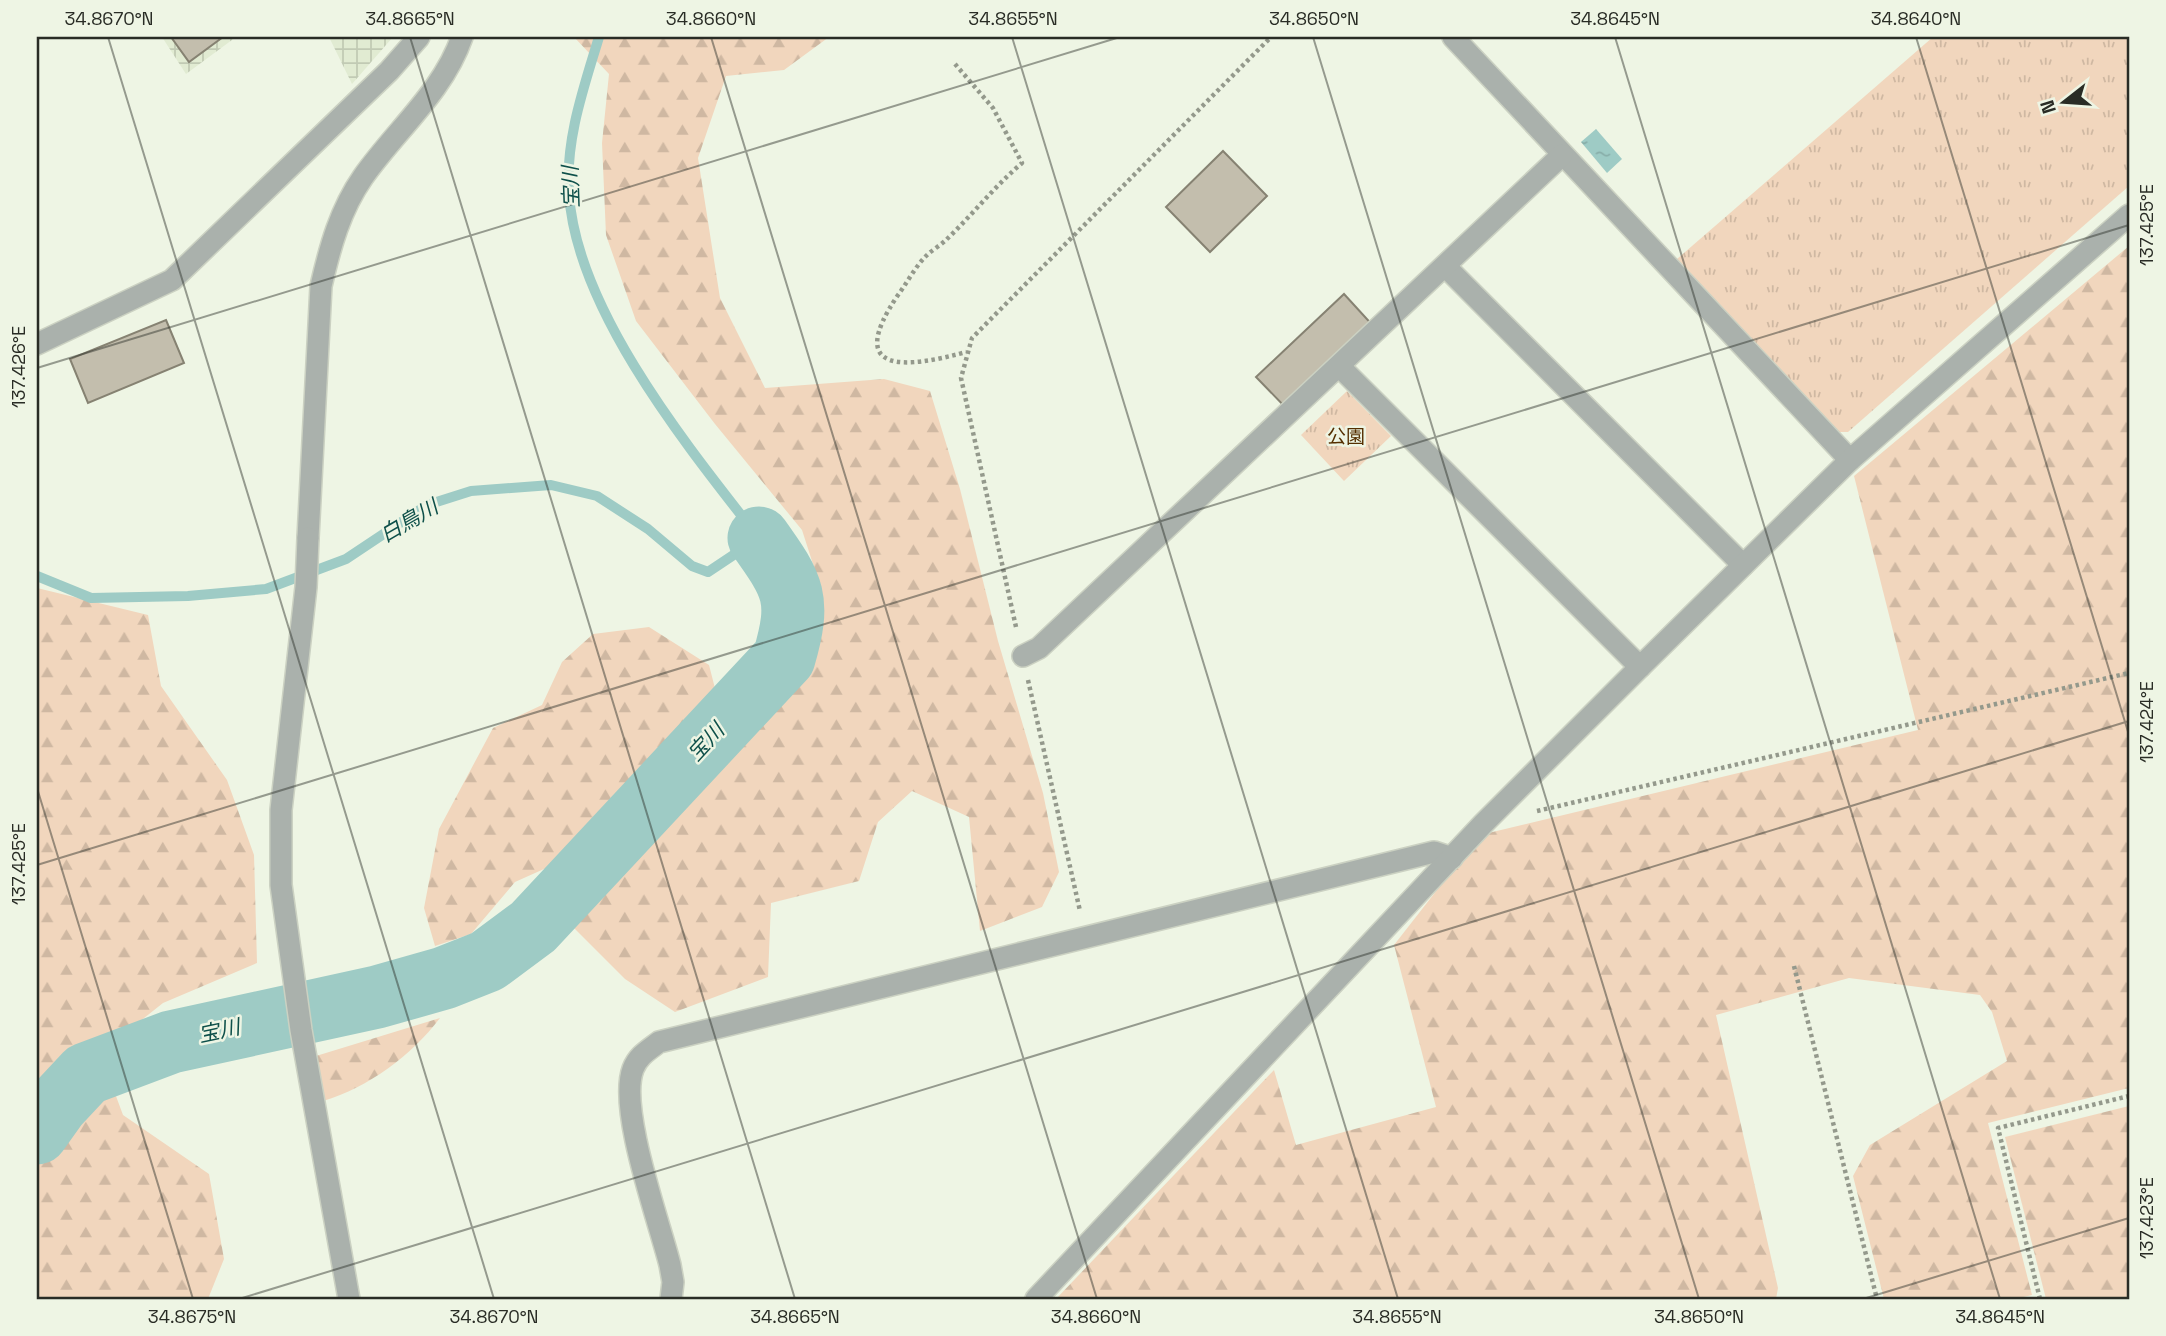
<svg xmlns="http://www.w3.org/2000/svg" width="2166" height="1336" viewBox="0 0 2166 1336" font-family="'Space Grotesk','Noto Sans JP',sans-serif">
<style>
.industrial{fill:url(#industrial-grid)}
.grass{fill:url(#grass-tufts)}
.forest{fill:url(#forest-firs)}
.water{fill:url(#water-ripples)}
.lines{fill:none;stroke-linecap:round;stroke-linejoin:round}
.stream{stroke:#9ecbc5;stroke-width:10}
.river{stroke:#9ecbc5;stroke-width:63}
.building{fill:#c3bead;stroke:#868272;stroke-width:2}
.minor-casing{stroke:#cbd1c2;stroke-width:24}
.tertiary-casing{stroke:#cbd1c2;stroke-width:24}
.path{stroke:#94998c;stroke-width:4.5;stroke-dasharray:3.5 3.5;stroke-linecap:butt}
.minor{stroke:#aab1ac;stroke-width:21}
.tertiary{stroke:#aab1ac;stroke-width:21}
.ticks{fill:none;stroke:#292c25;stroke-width:2;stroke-opacity:0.45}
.labels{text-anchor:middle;stroke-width:5;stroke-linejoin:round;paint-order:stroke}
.park-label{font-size:19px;fill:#552f00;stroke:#eef5e4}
.water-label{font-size:21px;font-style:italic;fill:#0e504a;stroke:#eef5e4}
.neatline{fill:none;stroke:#292c25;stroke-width:2.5}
.ticks-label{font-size:18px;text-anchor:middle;fill:#292c25}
</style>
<defs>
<pattern id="industrial-grid" width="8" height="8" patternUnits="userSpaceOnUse" patternTransform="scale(1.75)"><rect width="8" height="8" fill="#e1ebd2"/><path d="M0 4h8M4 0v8" fill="none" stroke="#c1cab4"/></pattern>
<pattern id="grass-tufts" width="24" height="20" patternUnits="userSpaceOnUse" patternTransform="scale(1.75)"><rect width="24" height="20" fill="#f1d6bd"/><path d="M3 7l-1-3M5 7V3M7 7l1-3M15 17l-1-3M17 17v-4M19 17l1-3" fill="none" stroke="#cfb8a2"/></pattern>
<pattern id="forest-firs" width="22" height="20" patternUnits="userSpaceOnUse" patternTransform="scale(1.75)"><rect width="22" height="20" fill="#f1d6bd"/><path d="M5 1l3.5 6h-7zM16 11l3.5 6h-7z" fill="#cfb8a2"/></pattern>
<pattern id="water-ripples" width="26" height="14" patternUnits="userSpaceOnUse" patternTransform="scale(1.75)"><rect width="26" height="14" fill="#9ecbc5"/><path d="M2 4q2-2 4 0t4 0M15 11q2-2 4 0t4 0" fill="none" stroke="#88aea9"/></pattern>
</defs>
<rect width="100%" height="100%" fill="#eef5e4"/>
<!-- industrial -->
<g class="industrial">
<polygon points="162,37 236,37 186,74"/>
<polygon points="329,37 393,37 352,84"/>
</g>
<!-- grass -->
<g class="grass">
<polygon points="1933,37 2129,37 2129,186 1848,432 1836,432 1677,259"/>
<polygon points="1347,391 1391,436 1344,481 1301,435"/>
</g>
<!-- forest -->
<g class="forest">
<polygon points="574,37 829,37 784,70 726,76 698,158 720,298 765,388 884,379 930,391 960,489 998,641 1043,793 1059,872 1042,907 980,931 969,817 912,791 878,822 859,881 771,903 768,977 675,1012 625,979 572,926 544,869 515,882 471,934 435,946 424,908 439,829 493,728 542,705 562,662 593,634 649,627 709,665 718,700 760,719 801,670 821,589 802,530 715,424 636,321 606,235 602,143 609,74"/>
<polygon points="2129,246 2129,1088 1988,1123 2032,1295 2015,1299 1884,1299 1853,1176 1870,1145 2007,1061 1992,1012 1980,995 1849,978 1716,1015 1778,1288 1776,1299 1056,1299 1274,1070 1296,1145 1436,1107 1394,945 1480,835 1918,730 1854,476"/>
<polygon points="37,588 148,615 161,686 227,780 254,855 257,963 163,1003 100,1053 123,1115 209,1174 224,1259 208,1299 37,1299"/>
<path d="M440 1018C411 1056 369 1087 323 1101L316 1056Z"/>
<polygon points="2129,1106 2129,1299 2046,1299 2005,1137"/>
</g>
<!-- water -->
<polygon class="water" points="1596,129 1622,159 1607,173 1581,142"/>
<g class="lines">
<!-- stream -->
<path class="stream" d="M37 576 91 598 188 596 266 589 346 559 427 505 471 491 551 485 597 496 648 529 692 566 708 572 759 538C688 447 576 310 569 193 565 140 584 87 599 37"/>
<!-- river -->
<path class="river" d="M37 1133 57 1105 86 1074 171 1042 377 997 444 978 487 961 533 927 784 658C801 599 794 587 759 538"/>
</g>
<!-- building -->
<g class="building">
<polygon points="171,37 223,37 189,62"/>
<polygon points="1223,151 1267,196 1210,252 1166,207"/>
<polygon points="1344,294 1376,329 1289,411 1256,377"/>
<polygon points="166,320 184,363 88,403 70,359"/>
</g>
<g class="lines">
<!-- minor casing -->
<g class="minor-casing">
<g id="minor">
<polyline points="1453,37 1850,460"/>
<polyline points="1446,267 1743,565"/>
<polyline points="37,344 172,280 389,71 419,37"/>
<polyline points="1340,367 1640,667"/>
<path d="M308 538 321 286C330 247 340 210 363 177 396 130 443 92 462 37"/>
<polyline points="1023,656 1039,648 1562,155"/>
<path d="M671 1299 673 1282 670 1265C659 1221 618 1109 633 1069 638 1056 647 1051 659 1042L1434 852 1452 858"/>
<polyline points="1036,1299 1483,824 1640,667 1850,460 2129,215"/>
</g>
</g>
<!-- tertiary casing -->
<g class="tertiary-casing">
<polyline id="tertiary" points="308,538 306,587 281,810 281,885 301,1030 349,1299"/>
</g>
<!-- path -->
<g class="path">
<path d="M955 64 993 108 1022 163C994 187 973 214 947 239 941 245 932 250 926 256 915 267 907 283 898 295 843 376 908 368 966 352"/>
<polyline points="1016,627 961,378 972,338 1271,37"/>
<polyline points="1028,680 1080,911"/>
<polyline points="1537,811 2129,673"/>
<polyline points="1794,966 1877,1299"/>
<polyline points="2040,1299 1998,1128 2129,1096"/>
</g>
<!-- minor -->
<use href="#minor" class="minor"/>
<!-- tertiary -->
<use href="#tertiary" class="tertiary"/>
</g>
<!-- ticks -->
<path class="ticks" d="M108 37 494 1299M410 37 795 1299M711 37 1097 1299M1012 37 1398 1299M1313 37 1699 1299M1615 37 2000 1299M1916 37 2129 735M37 368 1120 37M37 788 193 1299M37 865 2129 225M239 1299 2129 721M1863 1299 2129 1218"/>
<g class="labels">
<!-- park labels -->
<g class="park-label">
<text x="1346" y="443">公園</text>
</g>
<!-- water labels -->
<g class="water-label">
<text transform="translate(571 187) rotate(-92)" y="7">宝川</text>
<text transform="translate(409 521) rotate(-30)" y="7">白鳥川</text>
<text transform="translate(706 742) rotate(-47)" y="7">宝川</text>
<text transform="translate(219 1031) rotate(-12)" y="7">宝川</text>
</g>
</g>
<!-- border -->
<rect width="2166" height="1336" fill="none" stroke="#eef5e4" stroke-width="77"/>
<!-- north arrow -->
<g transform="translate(2064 102) rotate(253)" stroke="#eef5e4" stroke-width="5" paint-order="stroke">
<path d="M0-5L12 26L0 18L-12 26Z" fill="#292c25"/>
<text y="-10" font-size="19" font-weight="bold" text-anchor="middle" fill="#292c25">N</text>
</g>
<rect x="38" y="38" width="2090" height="1260" class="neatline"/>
<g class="ticks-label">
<text x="109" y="25">34.8670°N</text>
<text x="410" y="25">34.8665°N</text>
<text x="711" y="25">34.8660°N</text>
<text x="1013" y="25">34.8655°N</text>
<text x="1314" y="25">34.8650°N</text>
<text x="1615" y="25">34.8645°N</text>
<text x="1916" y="25">34.8640°N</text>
<text transform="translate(2147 225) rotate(-90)" y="6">137.425°E</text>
<text transform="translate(19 367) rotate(-90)" y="6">137.426°E</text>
<text transform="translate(2147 722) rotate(-90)" y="6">137.424°E</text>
<text transform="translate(19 864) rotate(-90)" y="6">137.425°E</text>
<text transform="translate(2147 1218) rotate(-90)" y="6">137.423°E</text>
<text x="192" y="1323">34.8675°N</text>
<text x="494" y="1323">34.8670°N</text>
<text x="795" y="1323">34.8665°N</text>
<text x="1096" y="1323">34.8660°N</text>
<text x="1397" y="1323">34.8655°N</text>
<text x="1699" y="1323">34.8650°N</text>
<text x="2000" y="1323">34.8645°N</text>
</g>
</svg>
